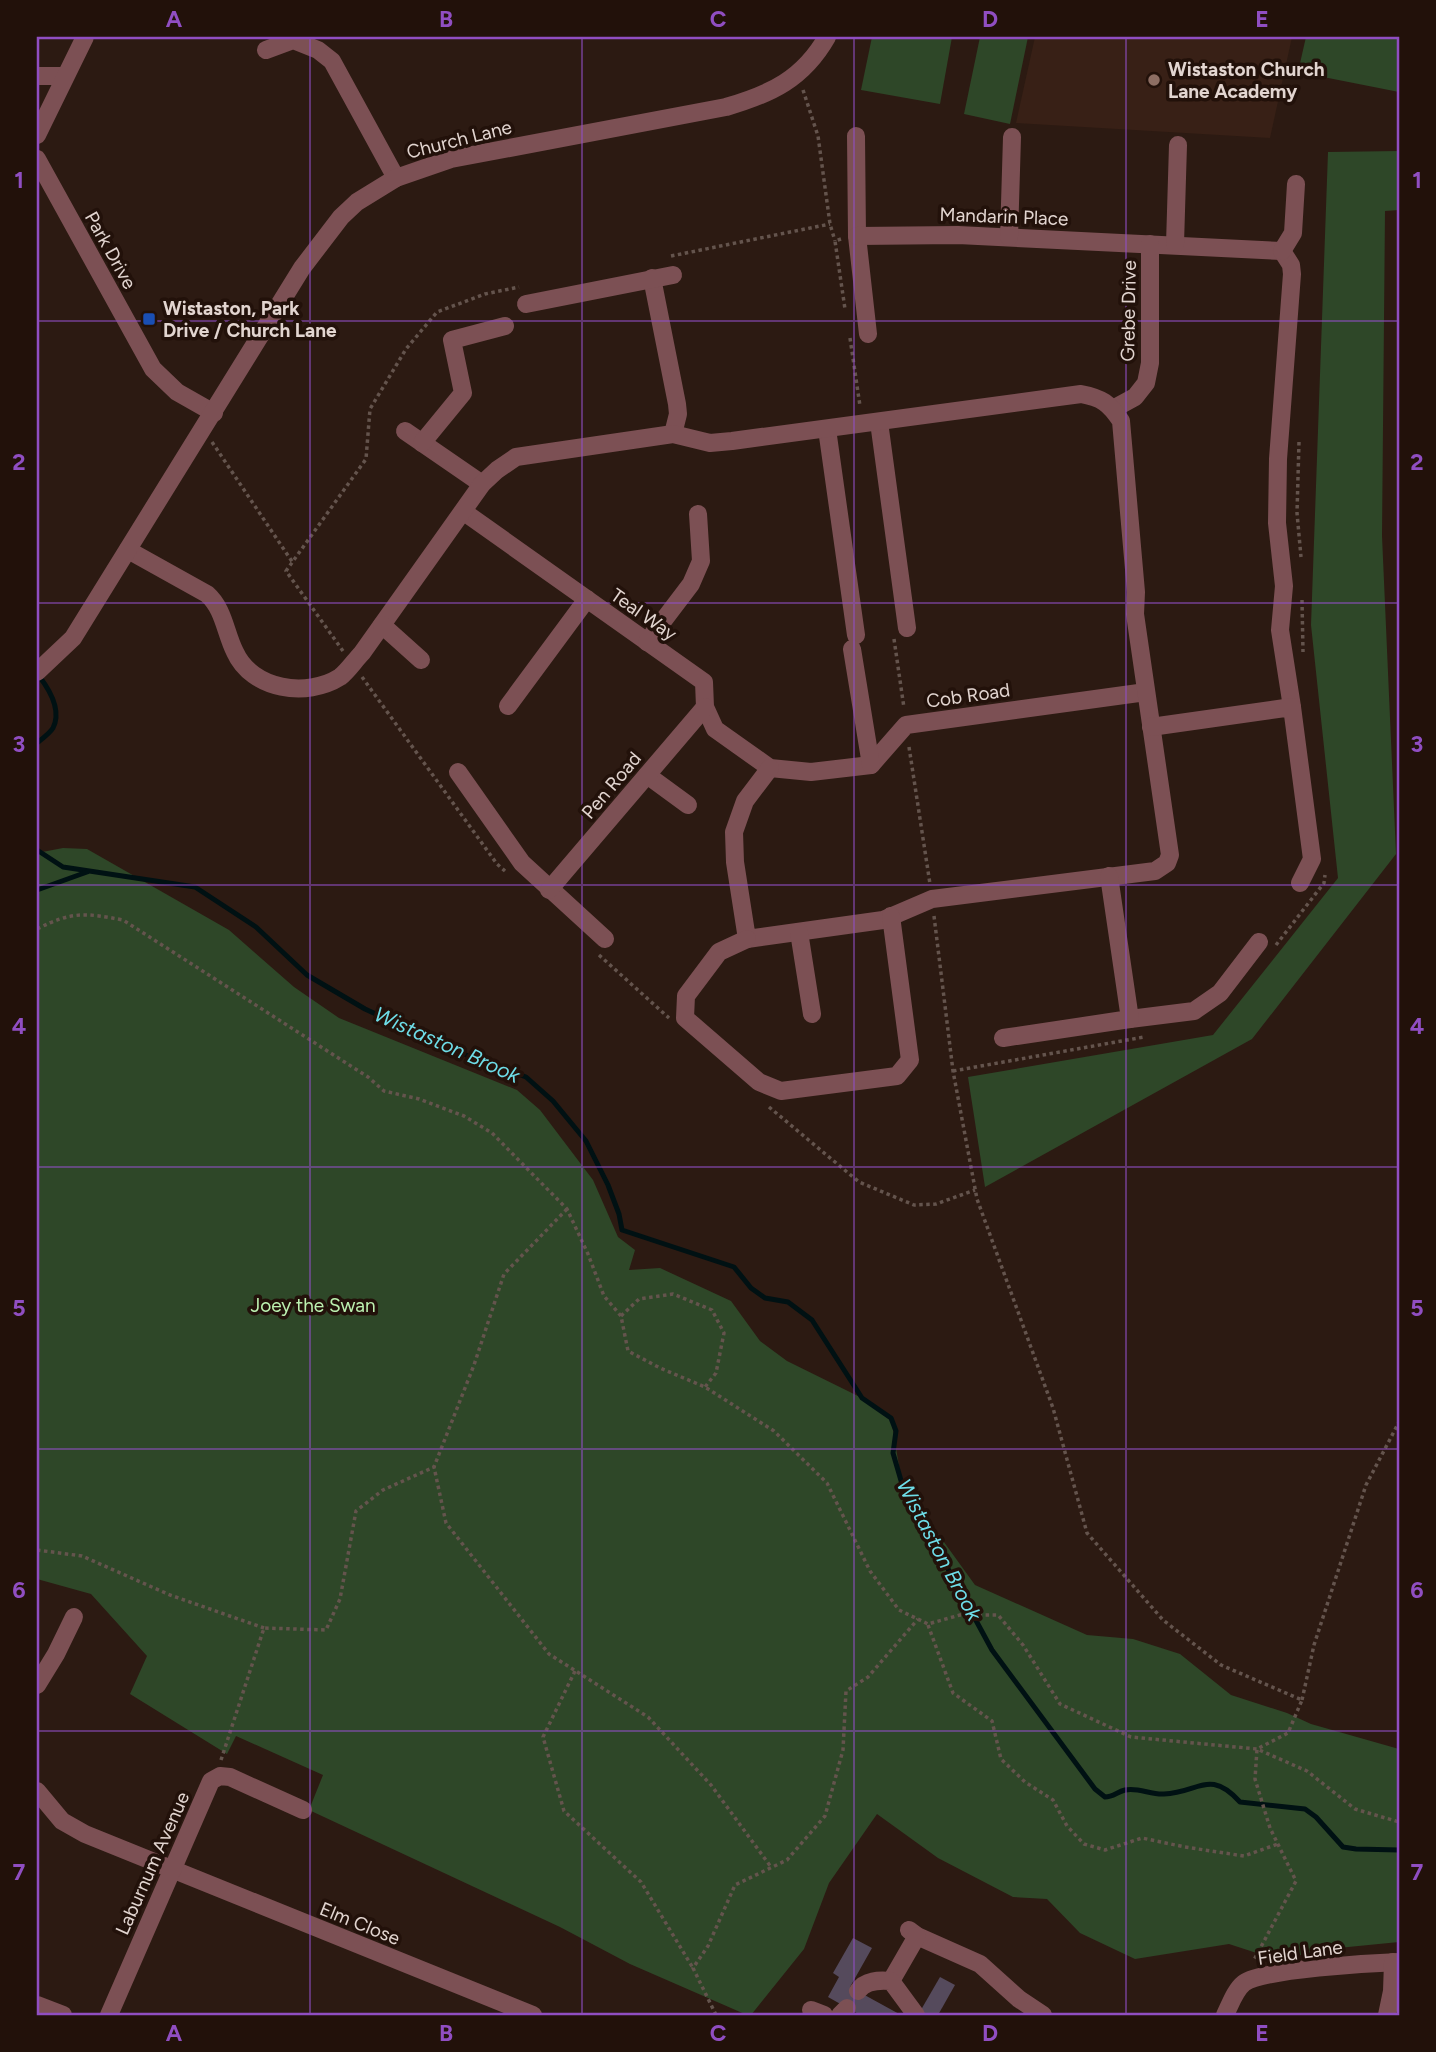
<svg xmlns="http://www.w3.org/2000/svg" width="1436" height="2052" viewBox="0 0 1436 2052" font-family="Figtree,sans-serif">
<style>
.built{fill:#382016}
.green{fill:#2e4728}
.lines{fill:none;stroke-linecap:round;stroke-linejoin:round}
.stream{stroke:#001113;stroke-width:5}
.building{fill:#554a5c}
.path{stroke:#64544d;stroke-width:3.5;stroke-dasharray:3.5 3.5;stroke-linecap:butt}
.minor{stroke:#7c5054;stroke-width:18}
.grid{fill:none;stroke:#904ec2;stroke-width:2;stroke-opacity:0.55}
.education-dot{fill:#8d6e63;stroke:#22110a;stroke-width:2.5}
.transit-dot{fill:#1a4fb4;stroke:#22110a;stroke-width:2.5}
.labels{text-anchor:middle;stroke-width:7;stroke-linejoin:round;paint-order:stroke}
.poi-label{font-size:19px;font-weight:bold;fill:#e2d5d0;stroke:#22110a;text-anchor:start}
.street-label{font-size:19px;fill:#e2d5d0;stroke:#22110a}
.park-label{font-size:19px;fill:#bcf1b0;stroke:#22110a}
.water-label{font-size:21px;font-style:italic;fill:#6edde8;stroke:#22110a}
.neatline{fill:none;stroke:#904ec2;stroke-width:2.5}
.grid-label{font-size:23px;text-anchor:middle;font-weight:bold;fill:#904ec2}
</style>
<rect width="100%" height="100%" fill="#2c1a12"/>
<!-- built -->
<polygon class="built" points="1035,37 1292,37 1270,138 1016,123"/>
<!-- green -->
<g class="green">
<polygon points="872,37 952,37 940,104 861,90"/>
<polygon points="980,37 1028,37 1010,124 964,114"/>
<polygon points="1306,37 1399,37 1399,92 1298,72"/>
<polygon points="1399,151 1399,210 1385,211 1382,536 1396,854 1252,1039 985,1187 968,1077 1213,1035 1338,878 1311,625 1328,152"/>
<polygon points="63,848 87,849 229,930 294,987 339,1018 517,1090 540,1110 593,1180 618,1237 635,1250 629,1270 660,1268 731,1301 760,1341 787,1361 862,1398 891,1418 902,1484 975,1585 1087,1635 1133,1639 1180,1654 1231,1695 1287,1713 1311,1724 1399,1749 1399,1942 1328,1949 1278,1960 1229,1944 1135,1959 1080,1933 1047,1899 1013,1897 938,1858 877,1814 829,1883 804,1949 751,2015 747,2015 630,1964 560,1927 309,1810 323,1775 236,1736 227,1754 130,1694 147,1656 91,1594 37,1579 37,853"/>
</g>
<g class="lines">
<!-- stream -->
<g class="stream">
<path d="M37 743C42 739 50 733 53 728 62 710 49 689 39 676"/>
<path d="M37 850 63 867 195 887 256 927 307 975 365 1009 458 1052 526 1077 553 1101 586 1141 608 1185 619 1214 622 1230 734 1267 751 1288 765 1298 788 1302 812 1320 862 1398 891 1418 896 1431 893 1453 902 1484 992 1650 1095 1789 1105 1797C1113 1797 1117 1792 1125 1790 1138 1787 1151 1795 1164 1794 1199 1793 1209 1768 1240 1802L1305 1809 1316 1817 1343 1847 1356 1849 1399 1850"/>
<polyline points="37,890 87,872"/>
</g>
</g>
<!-- building -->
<g class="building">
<polygon points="853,1938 872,1948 850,1987 901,2015 860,2015 828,1997 839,1977 833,1973"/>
<polygon points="940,1977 955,1985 938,2015 918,2015"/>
</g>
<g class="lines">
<!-- path -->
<g class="path">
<polyline points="803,90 818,136 830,224 835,241"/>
<polyline points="841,239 835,241 845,309"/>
<polyline points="671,256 830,224"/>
<polyline points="850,338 860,406"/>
<polyline points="212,442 293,563"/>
<polyline points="1299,442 1297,513 1301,557"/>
<polyline points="1302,600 1303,652"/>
<polyline points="894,639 904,708"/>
<polyline points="343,651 286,571 366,459 370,409 406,349 437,312 485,294 519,287"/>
<polyline points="362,677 497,864 505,871"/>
<polyline points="909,747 930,884"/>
<polyline points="934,916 953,1071 977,1199 1053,1408 1087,1533 1163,1620 1221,1665 1302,1700 1288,1733 1257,1749 1255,1779 1270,1828 1296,1881 1254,1960"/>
<path d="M37 929C72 911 86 913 123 920L368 1077 384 1091 419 1099 464 1116 492 1133 567 1209 588 1254 604 1296 621 1316 628 1351 660 1368 705 1387 774 1431 827 1483 870 1571 899 1610 928 1624 960 1615H998L1023 1645 1060 1704 1131 1737 1257 1749 1307 1771 1355 1809 1399 1822"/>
<polyline points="1276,945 1324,883 1325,875"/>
<polyline points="599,955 669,1018"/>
<polyline points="953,1071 1144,1037"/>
<polyline points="769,1107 859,1182 914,1205 936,1204 975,1190"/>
<polyline points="567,1209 504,1274 474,1365 434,1467 446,1523 549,1654 648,1717 711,1785 771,1867"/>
<polyline points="621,1316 639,1299 673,1294 712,1310 724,1333 716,1373 705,1387"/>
<polyline points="37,1550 82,1556 170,1595 264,1628"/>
<polyline points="928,1625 953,1693 992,1721 1001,1759 1025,1782 1053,1800 1067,1826 1084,1844 1105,1850 1142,1838 1185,1847 1244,1856 1278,1844"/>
<polyline points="575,1671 543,1737 564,1811 641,1882 693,1968"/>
<polyline points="1302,1700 1314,1645 1366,1485 1399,1422"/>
<polyline points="221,1760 264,1628 326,1630 340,1599 356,1511 383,1490 434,1467"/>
<polyline points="716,2015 693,1968 708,1946 735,1885 787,1860 825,1816 843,1750 846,1691 868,1677 918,1619"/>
</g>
<!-- minor -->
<g class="minor">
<polyline points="266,50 293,40 318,50 332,61 396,178"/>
<polyline points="37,76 65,76"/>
<polyline points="37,135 85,37"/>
<polyline points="856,136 857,236 868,334"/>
<polyline points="37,159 153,369 177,392 214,413"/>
<polyline points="857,236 958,235 1282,251"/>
<polyline points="1009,237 1012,137"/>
<polyline points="1175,244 1178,145"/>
<polyline points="1282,251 1291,265 1292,274 1278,459 1277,523 1284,586 1280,630 1292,707"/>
<polyline points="1282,251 1293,233 1296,184"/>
<polyline points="652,278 677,404 678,414 673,434"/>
<polyline points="526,304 673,275"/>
<polyline points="1113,409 1135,397 1146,383 1150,363 1150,244"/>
<polyline points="879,422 907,628"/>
<polyline points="827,429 856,635"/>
<polyline points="405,431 482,484"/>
<polyline points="422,443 463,393 452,340 505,326"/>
<polyline points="464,512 704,682 705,707 715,729 770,768 811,772 871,765 906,725 1146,692"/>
<path d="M128 550 207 594C224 609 225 632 235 652 252 690 307 698 340 677 348 671 355 660 362 653L482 484 497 470 516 457 673 434 710 443 732 441 1081 394C1102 398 1109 403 1121 421L1136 592 1135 614 1170 855 1167 863 1155 871 932 899 883 920 747 939 735 862 734 832 745 801 770 768"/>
<polyline points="382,625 421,660"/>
<polyline points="647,642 691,584 701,561 698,514"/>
<polyline points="852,649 871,765"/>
<path d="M37 672 73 638 302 268 341 217 357 202 396 178 451 159 726 107C771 94 803 79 827 37"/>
<polyline points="508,706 587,599"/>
<polyline points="1151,727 1292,707 1312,859 1300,883"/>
<polyline points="458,772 522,863 605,939"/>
<polyline points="647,775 688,805"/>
<polyline points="549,890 705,707"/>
<polyline points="799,932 812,1014"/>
<polyline points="747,939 719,952 686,996 685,1018 759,1082 781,1091 897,1076 910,1060 891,916"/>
<polyline points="1130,1019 1194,1011 1220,993 1259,942"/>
<polyline points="1003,1038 1130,1019 1109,876"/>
<polyline points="37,1685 56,1654 74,1617"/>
<polyline points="37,1791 62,1821 85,1834 533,2015"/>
<polyline points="909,1930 917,1936 980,1964 1019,1999 1043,2015"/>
<polyline points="891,1981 917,1936"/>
<path d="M858 1991C865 1980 879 1980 891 1981L916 2015"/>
<polyline points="37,2005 63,2015"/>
<polyline points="811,2010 824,2015"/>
<polyline points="109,2015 211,1781 220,1776 230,1777 303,1810"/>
<polyline points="840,2015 847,2008"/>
<path d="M1225 2015C1230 2005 1235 1990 1244 1983 1264 1969 1371 1963 1399 1962"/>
<polyline points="1387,2015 1392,1991 1393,1962"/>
</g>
</g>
<!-- grid -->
<path class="grid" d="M310 37V2015M582 37V2015M854 37V2015M1126 37V2015M37 321H1399M37 603H1399M37 885H1399M37 1167H1399M37 1449H1399M37 1731H1399"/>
<!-- markers -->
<circle class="education-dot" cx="1154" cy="80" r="7"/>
<rect class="transit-dot" x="142" y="312" width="14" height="14" rx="3.5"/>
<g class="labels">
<!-- poi labels -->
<g class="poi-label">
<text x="1168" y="76">Wistaston Church<tspan x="1168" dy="22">Lane Academy</tspan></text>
<text x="163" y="315">Wistaston, Park<tspan x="163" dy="22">Drive / Church Lane</tspan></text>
</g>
<!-- street labels -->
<g class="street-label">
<text transform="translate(459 139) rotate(-14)" y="7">Church Lane</text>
<text transform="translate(1004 216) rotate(2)" y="7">Mandarin Place</text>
<text transform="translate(111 250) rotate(61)" y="7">Park Drive</text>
<text transform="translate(1128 311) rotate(-89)" y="7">Grebe Drive</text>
<text transform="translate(644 614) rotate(35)" y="7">Teal Way</text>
<text transform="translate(968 695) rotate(-8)" y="7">Cob Road</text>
<text transform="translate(611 785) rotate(-50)" y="7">Pen Road</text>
<text transform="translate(152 1863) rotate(-66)" y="7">Laburnum Avenue</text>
<text transform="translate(360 1923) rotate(22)" y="7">Elm Close</text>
<text transform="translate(1300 1952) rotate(-8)" y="7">Field Lane</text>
</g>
<!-- park labels -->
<g class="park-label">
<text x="313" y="1312">Joey the Swan</text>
</g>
<!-- water labels -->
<g class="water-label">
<text transform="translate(447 1045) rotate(24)" y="7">Wistaston Brook</text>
<text transform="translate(939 1550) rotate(62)" y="7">Wistaston Brook</text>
</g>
</g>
<!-- border -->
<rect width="1436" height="2052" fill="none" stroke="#22110a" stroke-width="77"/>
<rect x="38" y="38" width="1360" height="1976" class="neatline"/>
<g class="grid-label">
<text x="174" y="27">A</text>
<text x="446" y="27">B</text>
<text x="718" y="27">C</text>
<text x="990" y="27">D</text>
<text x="1262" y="27">E</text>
<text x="19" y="188">1</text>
<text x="1417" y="188">1</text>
<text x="19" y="470">2</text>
<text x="1417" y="470">2</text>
<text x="19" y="752">3</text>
<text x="1417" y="752">3</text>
<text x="19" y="1034">4</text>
<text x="1417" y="1034">4</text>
<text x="19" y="1316">5</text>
<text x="1417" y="1316">5</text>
<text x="19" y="1598">6</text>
<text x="1417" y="1598">6</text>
<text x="19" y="1880">7</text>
<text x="1417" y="1880">7</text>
<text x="174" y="2041">A</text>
<text x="446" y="2041">B</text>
<text x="718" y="2041">C</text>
<text x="990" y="2041">D</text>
<text x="1262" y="2041">E</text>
</g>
</svg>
